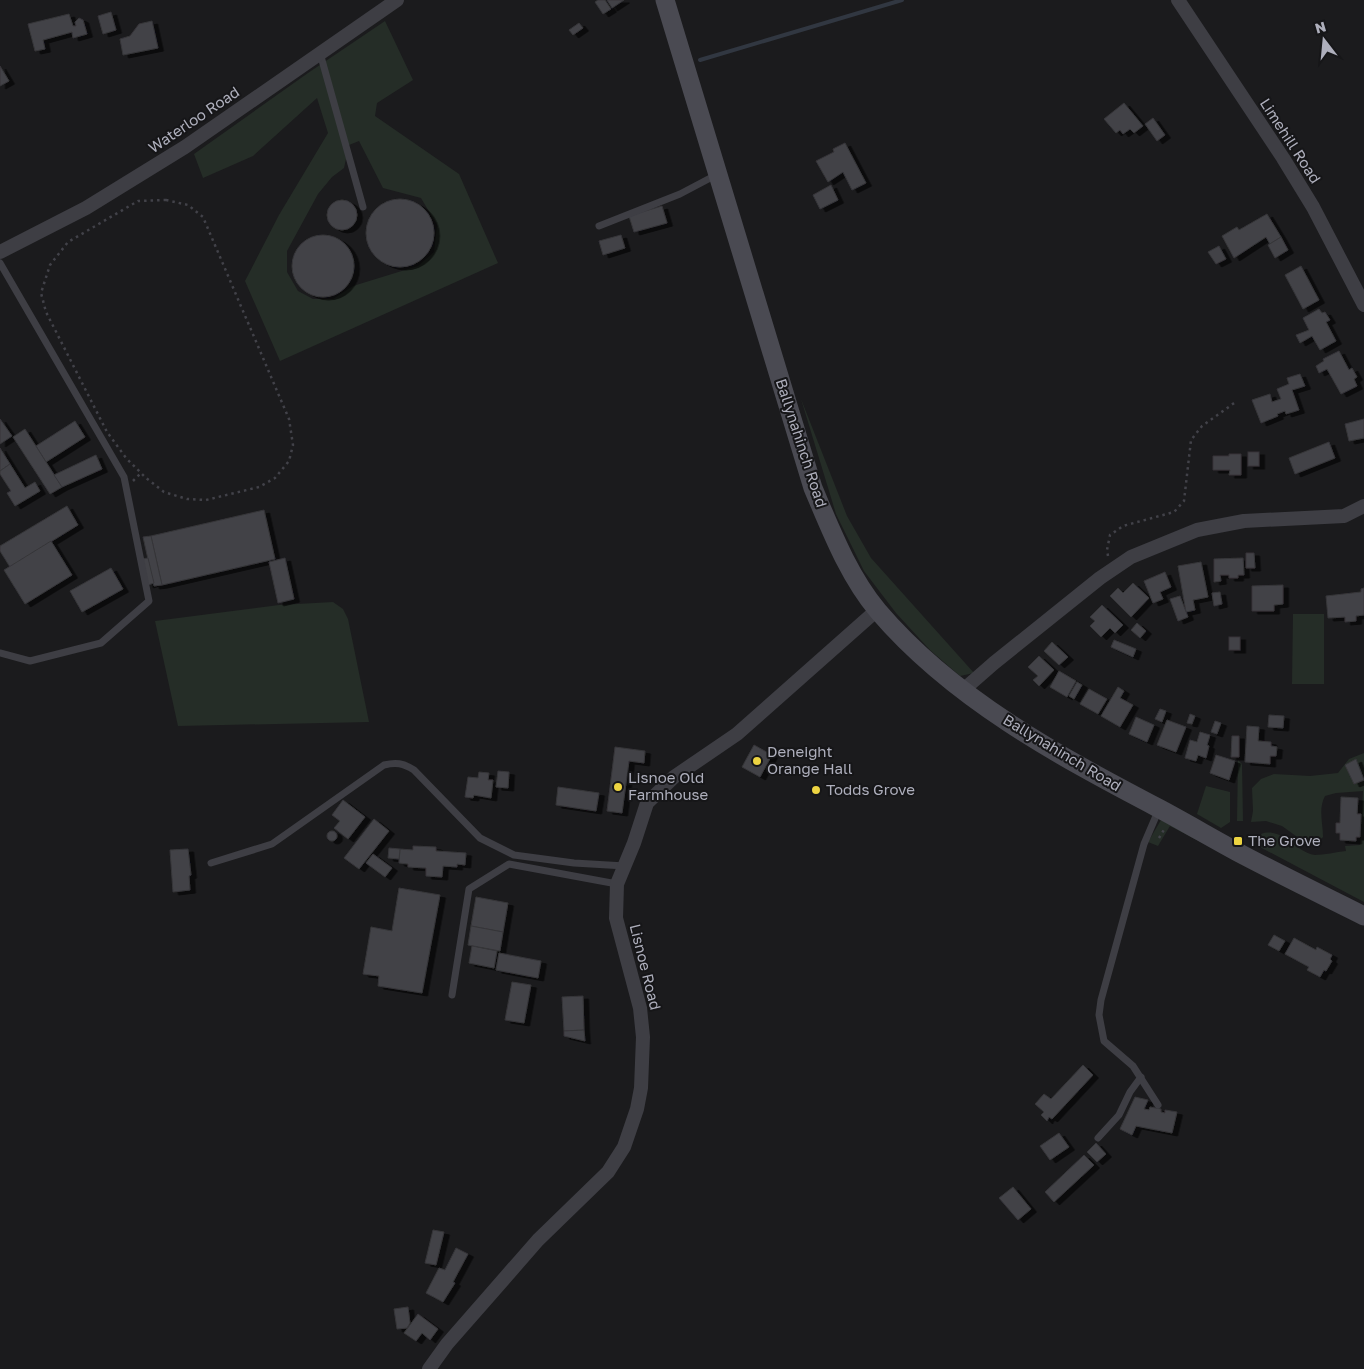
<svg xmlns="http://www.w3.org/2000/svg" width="1364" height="1369" viewBox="0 0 1364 1369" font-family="'Golos Text',sans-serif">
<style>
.green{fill:#252d27;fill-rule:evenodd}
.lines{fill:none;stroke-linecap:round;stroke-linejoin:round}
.stream{stroke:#313741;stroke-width:4}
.building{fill:#424347;stroke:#363539;filter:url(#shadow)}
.path{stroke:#424249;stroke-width:2.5;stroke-dasharray:2.5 4;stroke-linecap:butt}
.lane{stroke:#3e3e44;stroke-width:7}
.street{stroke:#3e3e44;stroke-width:14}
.secondary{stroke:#4a4a52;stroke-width:19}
.poi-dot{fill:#edd442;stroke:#161618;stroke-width:2}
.labels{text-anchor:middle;stroke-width:4;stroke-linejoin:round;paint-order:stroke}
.street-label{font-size:15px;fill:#aeafbc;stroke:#161618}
.poi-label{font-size:15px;fill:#aeafbc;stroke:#161618;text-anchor:start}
</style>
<defs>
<filter id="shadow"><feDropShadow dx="5.5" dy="3" stdDeviation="0" flood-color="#0009"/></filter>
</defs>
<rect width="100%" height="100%" fill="#1b1b1d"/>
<!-- green -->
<g class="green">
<path d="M385 21 413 80 377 103 375 116 459 174 498 263 280 361 245 281 279 215 328 133 317 98 253 156 203 178 194 154 308 73ZM359 141 383 188 421 198 437 225 434 252 418 266 353 286 333 299H313L298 291 287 272V251L318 194 332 177 344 168 349 145Z"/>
<polygon points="801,399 847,516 871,558 974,673 960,676 930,650 896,613 864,571 836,514"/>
<polygon points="333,602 343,609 348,619 369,722 178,726 155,621 279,605"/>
<polygon points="1293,614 1324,614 1324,684 1292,684"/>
<path d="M1364 753V902L1258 846 1257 841 1261 834C1282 826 1296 853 1315 855 1324 855 1336 852 1346 851L1345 846 1360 845 1363 791 1336 793 1325 796C1318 809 1323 823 1323 837L1314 845 1300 839 1282 826 1266 821 1251 822 1253 811 1252 788 1261 779 1274 774 1310 776 1338 773 1349 759Z"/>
<polygon points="1238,760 1242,764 1243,821 1237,821"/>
<polygon points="1206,786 1230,792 1230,822 1221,828 1197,814"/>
<polygon points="1161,820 1297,889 1299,894 1170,826 1158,846 1148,842"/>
</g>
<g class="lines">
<!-- stream -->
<polyline class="stream" points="700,60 902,0"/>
</g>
<!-- building -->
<g class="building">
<polygon points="598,0 605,0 611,9 603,14 595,2"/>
<polygon points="607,0 624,0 612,8"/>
<polygon points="111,12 116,30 103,34 98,16"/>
<polygon points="69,14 73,26 76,26 75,22 79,18 83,20 87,34 73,38 72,32 43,40 45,49 35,51 28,24"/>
<polygon points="152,21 158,48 123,55 120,39 130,36 139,24"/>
<polygon points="579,23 583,28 573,35 569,30"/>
<polygon points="0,66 9,81 0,86"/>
<polygon points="1124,103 1143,126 1134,133 1130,129 1123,134 1120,130 1116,133 1104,119"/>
<polygon points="1153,118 1165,135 1157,141 1145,124"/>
<polygon points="845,143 866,183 852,190 843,172 828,182 816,161 834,152 833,149"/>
<polygon points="831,185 838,200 820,209 813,195"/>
<circle cx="400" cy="233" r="34"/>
<circle cx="342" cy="215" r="15"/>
<polygon points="662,206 667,223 634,232 629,216"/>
<polygon points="1267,214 1281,237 1270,244 1266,237 1234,258 1222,236 1237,227 1239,230"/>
<circle cx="323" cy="266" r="31"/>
<polygon points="621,235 625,248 603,255 599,241"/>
<polygon points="1281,237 1288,250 1275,258 1268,245"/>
<polygon points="1219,246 1226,259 1216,264 1208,252"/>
<polygon points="1301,266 1319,300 1303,309 1285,275"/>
<polygon points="1319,309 1322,313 1325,312 1330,320 1326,322 1336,341 1320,350 1312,336 1300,343 1296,335 1309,330 1303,318"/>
<polygon points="1339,351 1349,370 1352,368 1357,377 1354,379 1357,386 1341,394 1327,369 1319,373 1316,366 1324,361 1323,359"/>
<polygon points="1300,374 1305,386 1292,390 1299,410 1286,414 1285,411 1277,414 1278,416 1261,423 1252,400 1270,394 1272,402 1281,399 1277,389 1289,384 1287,378"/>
<polygon points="0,419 12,436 0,444"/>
<polygon points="1364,419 1364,438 1349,441 1345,424"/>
<polygon points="75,421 85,437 46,462 36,446"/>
<polygon points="25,429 62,487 50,494 13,437"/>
<polygon points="1329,442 1335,458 1295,474 1289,458"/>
<polygon points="0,448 10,464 0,471"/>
<rect x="1248" y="452" width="11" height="14"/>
<polygon points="1229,454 1241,454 1241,475 1229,475 1230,470 1213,470 1213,456 1229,456"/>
<polygon points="96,455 102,469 62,487 54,475"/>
<polygon points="10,464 25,488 35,482 40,491 15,506 7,493 11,491 0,474 0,471"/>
<polygon points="67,506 78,525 10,567 0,551 0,546"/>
<polygon points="264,510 275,559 162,585 151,536"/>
<polygon points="151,536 162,585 154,586 143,537"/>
<polygon points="51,541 72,575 25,604 4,570"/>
<polygon points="1246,553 1254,553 1255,568 1246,568"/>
<polygon points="148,558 154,583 148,585 142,559"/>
<polygon points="285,558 294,599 278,603 269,562"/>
<polygon points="1243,558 1244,575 1238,575 1238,578 1229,578 1229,575 1220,575 1221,581 1214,582 1214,559"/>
<polygon points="1201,562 1208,597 1193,600 1195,610 1186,612 1178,566"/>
<polygon points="111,568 123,589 82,612 70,591"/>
<polygon points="1165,572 1171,587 1160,592 1163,599 1153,603 1144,581"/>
<polygon points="1133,583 1149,598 1131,617 1110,596 1118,588 1123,593"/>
<polygon points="1283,585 1283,604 1274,605 1274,611 1252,611 1252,586"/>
<polygon points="1364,588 1364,615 1356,616 1356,621 1345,622 1345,617 1328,618 1326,596 1361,592 1361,589"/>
<polygon points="1220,592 1222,604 1214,606 1212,593"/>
<polygon points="1180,596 1188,617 1178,621 1170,599"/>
<polygon points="1102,605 1123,625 1115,633 1110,628 1101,637 1090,626 1095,621 1090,617"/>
<polygon points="1137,623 1146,631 1140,638 1131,630"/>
<rect x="1229" y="637" width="11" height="13"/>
<polygon points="1114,640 1136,649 1133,657 1111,647"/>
<polygon points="1052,642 1068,657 1059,665 1044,651"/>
<polygon points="1039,656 1054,670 1039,686 1033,680 1038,676 1028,667"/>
<polygon points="1059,671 1076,681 1067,697 1050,687"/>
<polygon points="1077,682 1082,685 1074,699 1069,696"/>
<polygon points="1118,687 1124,691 1120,698 1133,705 1120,727 1101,716"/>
<polygon points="1089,689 1107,699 1098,714 1080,704"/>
<polygon points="1160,709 1166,711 1162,722 1155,719"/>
<polygon points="1190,714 1195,716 1192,724 1187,723"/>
<polygon points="1269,715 1284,716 1283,728 1268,727"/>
<polygon points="1136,717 1154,725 1147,742 1129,734"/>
<polygon points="1167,720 1186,727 1176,752 1157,745"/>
<polygon points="1215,721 1221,723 1217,734 1211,732"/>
<polygon points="1247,726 1259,727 1258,741 1271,742 1271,746 1277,747 1276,756 1270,756 1270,764 1245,762"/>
<polygon points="1200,732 1210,735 1207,745 1209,746 1206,758 1198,755 1196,761 1185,758 1190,740 1197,742"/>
<polygon points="1232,736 1239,736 1239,757 1231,757"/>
<polygon points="754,745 772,755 760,777 742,767"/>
<polygon points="615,747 645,751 644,763 629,761 622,813 607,811"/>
<polygon points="1216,755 1235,761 1229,780 1210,773"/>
<polygon points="1356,759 1364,780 1354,784 1345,765"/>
<polygon points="498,771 509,772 508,788 496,787"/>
<polygon points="479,772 489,773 488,780 493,780 491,798 474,795 473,798 465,797 468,777 478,778"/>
<polygon points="558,787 599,793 596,811 556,805"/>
<polygon points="1341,797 1358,798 1357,814 1361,814 1360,837 1356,837 1356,841 1340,840 1340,833 1336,833 1336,823 1340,823"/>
<polygon points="343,800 365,817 348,839 334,828 340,821 332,815"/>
<polygon points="374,819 389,831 359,869 344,858"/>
<circle cx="332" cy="836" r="5"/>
<polygon points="413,846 436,847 436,851 466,853 465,865 457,864 457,867 443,866 442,877 426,876 426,868 408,867 408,864 399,863 400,849 413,850"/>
<polygon points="389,848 400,849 399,859 388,858"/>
<polygon points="188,849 191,875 189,876 190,890 173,892 170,850"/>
<polygon points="373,854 392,868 385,877 366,863"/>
<polygon points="399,888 440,895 422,993 378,986 379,976 363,974 371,927 392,931"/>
<polygon points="476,897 508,903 503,932 471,926"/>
<polygon points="471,926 503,932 500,951 468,945"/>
<polygon points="1274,935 1285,941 1279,951 1268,945"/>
<polygon points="1294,938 1316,950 1317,947 1332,955 1330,959 1332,961 1326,971 1324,970 1320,977 1307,970 1309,967 1285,954"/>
<polygon points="472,946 497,951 494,968 469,963"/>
<polygon points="499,953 541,961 538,978 496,970"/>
<polygon points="512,982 531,985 524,1023 505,1020"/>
<polygon points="583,996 584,1030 564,1031 562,997"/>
<polygon points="584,1030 585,1041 564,1036 564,1031"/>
<polygon points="1083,1065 1093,1075 1052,1119 1049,1117 1047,1121 1041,1115 1044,1112 1035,1104 1044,1094 1051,1099"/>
<polygon points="1135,1097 1148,1100 1144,1109 1149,1110 1150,1107 1161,1109 1161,1112 1165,1113 1165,1110 1177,1112 1172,1133 1136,1126 1132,1135 1120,1129"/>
<polygon points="1059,1133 1069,1147 1050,1160 1040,1146"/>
<polygon points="1096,1143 1106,1154 1097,1162 1087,1152"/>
<polygon points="1084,1155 1094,1165 1054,1202 1045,1192"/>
<polygon points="1013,1187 1031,1209 1018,1220 999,1198"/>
<polygon points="433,1230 444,1232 436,1265 425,1263"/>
<polygon points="456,1248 468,1254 453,1282 455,1283 443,1302 426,1293 439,1268 445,1270"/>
<polygon points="408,1307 410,1323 407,1328 397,1329 394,1309"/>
<polygon points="418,1314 438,1329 430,1340 422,1333 416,1341 404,1333"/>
</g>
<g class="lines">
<!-- path -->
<g class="path">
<polygon points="166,200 188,205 203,217 289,419 293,445 289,461 275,478 259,487 206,500 187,499 164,492 146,478 126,458 107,432 46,312 41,293 50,265 68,242 138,201"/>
<polyline points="133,481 141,473"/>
<polyline points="1108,556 1107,550 1110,535 1123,526 1174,512 1184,501 1191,440 1202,426 1237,401"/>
<polyline points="1159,838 1165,828"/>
</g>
<!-- lane -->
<g class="lane">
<polyline points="320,53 363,207"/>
<polyline points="599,226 680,194 716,175"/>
<polyline points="0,263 124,477 149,601 101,643 30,661 0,653"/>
<path d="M211 863 272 844 384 765C396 762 403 763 414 770L480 838 514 855 574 863 625 866"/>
<polyline points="452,995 469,889 509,864 617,884"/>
<polyline points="1158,1105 1133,1066 1104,1041 1099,1015 1101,1000 1144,844 1159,809"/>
<polyline points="1098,1138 1119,1115 1130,1092 1141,1077"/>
</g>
<!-- street -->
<g class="street">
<polyline points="1178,0 1283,158 1313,207 1364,305"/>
<polyline points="0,252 86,208 185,147 397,0"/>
<polyline points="962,691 994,663 1100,578 1131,557 1197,530 1244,521 1344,516 1364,506"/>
<polyline points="429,1369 447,1344 538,1240 608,1172 624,1147 637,1109 641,1088 643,1037 640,1008 616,918 617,884 634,843 647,803 674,777 737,734 877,610"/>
</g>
<!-- secondary -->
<path class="secondary" d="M665 0 813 488C831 530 848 575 878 611 953 699 1059 756 1160 809 1188 824 1215 840 1243 855 1283 876 1324 896 1364 916"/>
</g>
<!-- markers -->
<g class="poi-dot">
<circle cx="757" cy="761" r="5"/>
<circle cx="618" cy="787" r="5"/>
<circle cx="816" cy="790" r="5"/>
<rect x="1233" y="836" width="10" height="10" rx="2.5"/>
</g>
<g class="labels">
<!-- street labels -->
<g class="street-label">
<text transform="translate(194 120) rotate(-34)" y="5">Waterloo Road</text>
<text transform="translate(1290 141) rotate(57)" y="5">Limehill Road</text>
<text transform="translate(801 443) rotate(72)" y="5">Ballynahinch Road</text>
<text transform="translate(1062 753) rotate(31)" y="5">Ballynahinch Road</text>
<text transform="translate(645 967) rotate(76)" y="5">Lisnoe Road</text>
</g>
<!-- poi labels -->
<g class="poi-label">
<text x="767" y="757">Deneight<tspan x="767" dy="17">Orange Hall</tspan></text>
<text x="628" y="783">Lisnoe Old<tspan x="628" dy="17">Farmhouse</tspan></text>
<text x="826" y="795">Todds Grove</text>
<text x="1248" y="846">The Grove</text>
</g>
</g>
<!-- north arrow -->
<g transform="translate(1324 40) rotate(344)" stroke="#161618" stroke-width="4" paint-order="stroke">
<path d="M0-4L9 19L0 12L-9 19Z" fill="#aeafbc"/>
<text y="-8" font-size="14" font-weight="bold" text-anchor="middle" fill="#aeafbc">N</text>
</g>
</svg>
